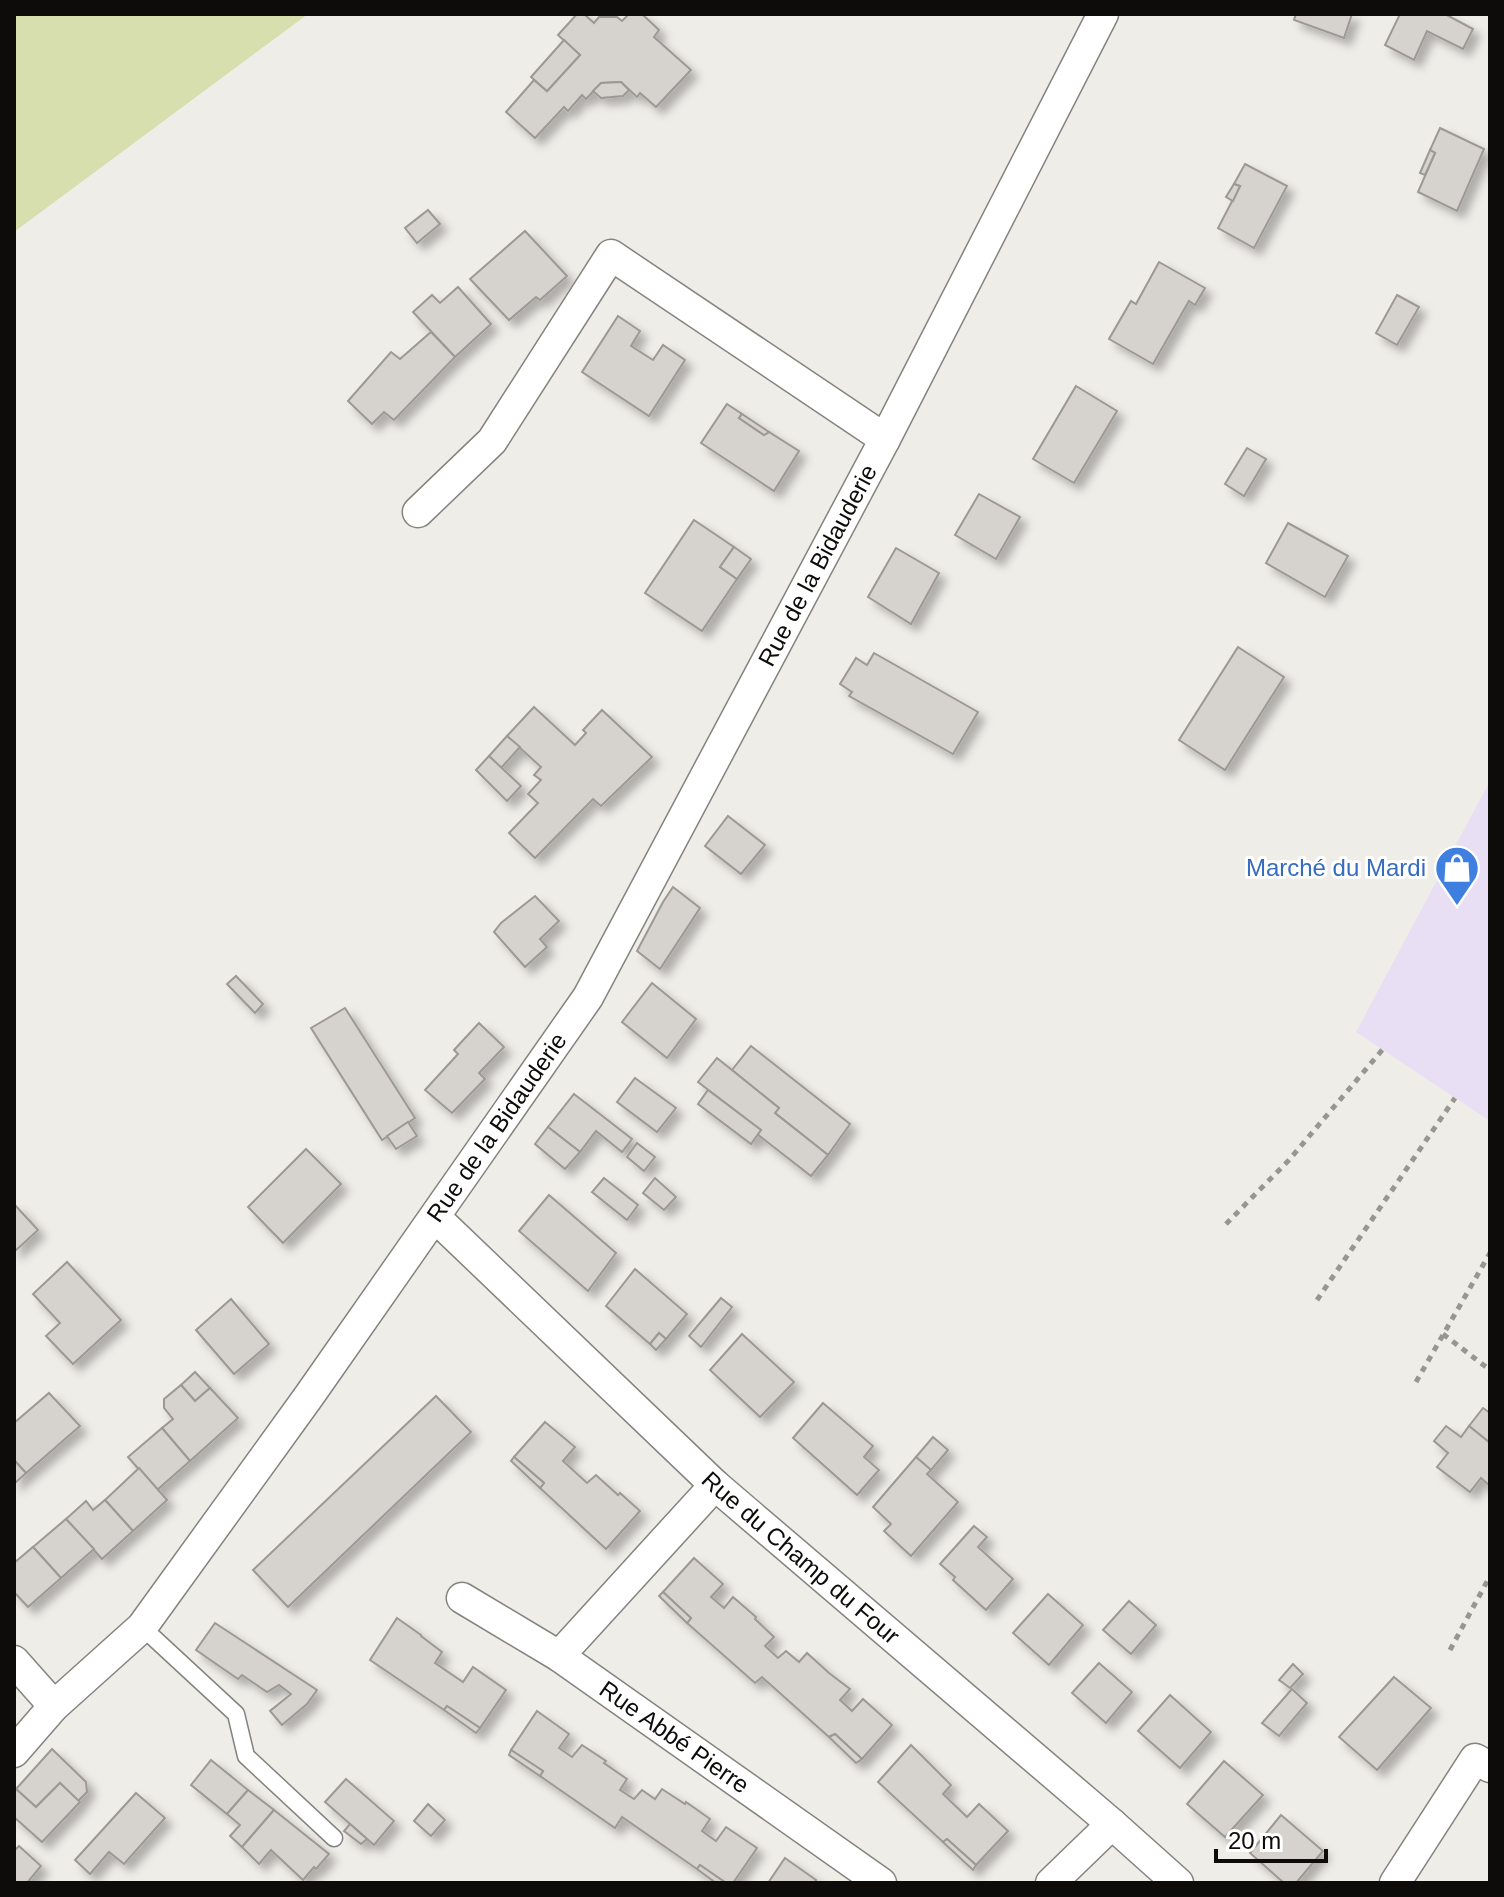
<svg xmlns="http://www.w3.org/2000/svg" width="1504" height="1897" viewBox="0 0 1504 1897" font-family="Helvetica,sans-serif">
<style>
.commercial{fill:#e8dff4}
.green{fill:#d7dfaf}
.building{fill:#d6d2ce;stroke:#9c9995;stroke-width:2;filter:url(#shadow)}
.lines{fill:none;stroke-linecap:round;stroke-linejoin:round}
.service-casing{stroke:#85837f;stroke-width:19}
.minor-casing{stroke:#85837f;stroke-width:33}
.path{stroke:#979692;stroke-width:5;stroke-dasharray:6 6;stroke-linecap:butt}
.service{stroke:#fff;stroke-width:16}
.minor{stroke:#fff;stroke-width:30}
.labels{text-anchor:middle;stroke-width:6;stroke-linejoin:round;paint-order:stroke}
.street-label{font-size:24px;fill:#0d0c0a;stroke:#fff}
.shop-label{font-size:24px;fill:#366cbe;stroke:#fff;text-anchor:end}
</style>
<defs>
<filter id="shadow"><feDropShadow dx="7" dy="7" stdDeviation="4" flood-color="#0004"/></filter>
</defs>
<rect width="100%" height="100%" fill="#efede8"/>
<!-- commercial -->
<polygon class="commercial" points="1490,781 1490,1121 1356,1032"/>
<!-- green -->
<polygon class="green" points="14,14 308,14 14,232"/>
<!-- building -->
<g class="building">
<polygon points="577,14 584,14 594,23 599,17 617,17 622,21 629,14 642,14 659,30 654,37 691,70 656,107 640,93 637,97 621,82 601,83 586,99 582,95 568,111 564,107 535,138 506,112 534,80 547,91 580,55 558,35"/>
<polygon points="1296,14 1352,14 1344,38 1294,20"/>
<polygon points="1400,14 1445,14 1473,29 1463,49 1427,31 1414,60 1385,45"/>
<polygon points="564,40 580,55 547,91 531,77"/>
<polygon points="621,82 629,90 623,96 601,98 593,91 601,83"/>
<polygon points="1440,128 1484,149 1457,211 1418,192 1435,153 1430,150"/>
<polygon points="1430,150 1435,153 1425,175 1420,173"/>
<polygon points="1245,164 1287,186 1254,248 1218,228 1240,186 1234,184"/>
<polygon points="1234,184 1240,186 1233,201 1226,197"/>
<polygon points="428,210 440,224 417,243 405,228"/>
<polygon points="525,231 567,276 540,300 536,297 509,320 470,279"/>
<polygon points="1159,262 1205,288 1195,305 1189,301 1153,364 1109,339 1131,301 1136,304"/>
<polygon points="458,287 491,324 455,357 413,312 432,295 440,303"/>
<polygon points="1397,295 1419,307 1397,345 1376,333"/>
<polygon points="618,316 640,331 631,346 653,360 663,345 685,360 649,416 582,372"/>
<polygon points="431,332 455,357 394,420 384,412 372,424 348,401 391,352 400,359"/>
<polygon points="1076,386 1117,411 1074,483 1033,459"/>
<polygon points="727,404 742,414 739,418 764,435 769,432 799,451 774,491 701,443"/>
<polygon points="742,414 769,432 764,435 739,418"/>
<polygon points="1247,448 1266,459 1244,496 1225,484"/>
<polygon points="979,494 1020,517 996,559 955,535"/>
<polygon points="694,520 734,547 720,567 737,579 702,631 645,593"/>
<polygon points="1288,523 1348,556 1325,597 1266,563"/>
<polygon points="734,547 751,559 737,579 720,567"/>
<polygon points="896,548 939,573 911,624 868,597"/>
<polygon points="1238,647 1284,677 1225,770 1179,740"/>
<polygon points="874,653 978,712 953,754 849,696 852,692 840,684 856,658 867,665"/>
<polygon points="534,707 575,745 586,733 583,730 602,710 652,757 601,806 593,799 535,858 509,833 538,803 528,794 541,780 534,775 541,767 507,736"/>
<polygon points="507,736 520,747 501,768 489,756"/>
<polygon points="489,756 521,786 507,801 476,770"/>
<polygon points="728,816 765,845 741,874 705,846"/>
<polygon points="673,887 700,908 660,969 637,951 663,902"/>
<polygon points="535,896 559,921 540,939 547,947 525,967 494,932 501,923"/>
<polygon points="236,976 263,1004 255,1013 227,984"/>
<polygon points="652,983 696,1019 667,1058 622,1022"/>
<polygon points="345,1008 415,1118 382,1140 311,1028"/>
<polygon points="479,1023 504,1047 479,1073 485,1079 452,1113 425,1090 458,1054 454,1050"/>
<polygon points="751,1046 850,1124 828,1155 775,1113 779,1108 732,1070"/>
<polygon points="717,1058 779,1108 775,1113 828,1155 811,1176 757,1134 761,1130 698,1082"/>
<polygon points="635,1078 676,1108 657,1132 617,1102"/>
<polygon points="708,1090 761,1130 751,1144 698,1104"/>
<polygon points="574,1094 632,1139 622,1152 596,1131 580,1152 548,1127"/>
<polygon points="408,1122 417,1136 396,1149 387,1136"/>
<polygon points="548,1127 580,1152 565,1169 535,1144"/>
<polygon points="637,1143 655,1157 644,1171 627,1157"/>
<polygon points="306,1149 341,1184 283,1243 248,1207"/>
<polygon points="604,1178 638,1205 627,1220 592,1192"/>
<polygon points="655,1178 676,1197 664,1210 643,1193"/>
<polygon points="549,1195 616,1253 588,1291 519,1231"/>
<polygon points="14,1204 38,1230 14,1252"/>
<polygon points="67,1262 121,1320 73,1364 46,1336 60,1323 33,1294"/>
<polygon points="635,1269 687,1314 666,1339 659,1333 650,1344 606,1306"/>
<polygon points="721,1298 732,1307 701,1347 689,1336"/>
<polygon points="231,1299 269,1344 234,1374 196,1330"/>
<polygon points="659,1333 666,1339 656,1350 650,1344"/>
<polygon points="742,1334 794,1382 760,1417 710,1370"/>
<polygon points="195,1372 210,1388 195,1401 181,1385"/>
<polygon points="181,1385 195,1401 210,1388 238,1418 190,1461 162,1428 173,1419 164,1408 164,1399"/>
<polygon points="49,1393 80,1426 26,1473 14,1460 14,1423"/>
<polygon points="436,1396 471,1432 288,1607 253,1570"/>
<polygon points="823,1403 873,1446 864,1457 879,1470 857,1495 793,1438"/>
<polygon points="1483,1408 1490,1413 1490,1443 1469,1426"/>
<polygon points="545,1422 575,1447 563,1461 587,1483 596,1475 618,1495 620,1493 640,1511 606,1549 540,1488 544,1483 514,1457"/>
<polygon points="1446,1426 1461,1437 1469,1426 1490,1443 1490,1486 1481,1478 1470,1492 1437,1467 1448,1453 1434,1441"/>
<polygon points="162,1428 190,1461 157,1490 128,1457"/>
<polygon points="933,1437 948,1450 931,1470 916,1457"/>
<polygon points="514,1457 544,1483 540,1488 511,1461"/>
<polygon points="916,1457 931,1470 927,1474 958,1502 911,1556 884,1531 891,1524 873,1507"/>
<polygon points="14,1460 26,1473 14,1484"/>
<polygon points="139,1468 167,1500 133,1531 105,1500"/>
<polygon points="105,1500 133,1531 102,1559 66,1519 86,1501 93,1510"/>
<polygon points="66,1519 94,1549 61,1578 33,1547"/>
<polygon points="974,1526 987,1537 978,1547 1013,1579 986,1610 953,1580 955,1577 940,1564"/>
<polygon points="33,1547 61,1578 28,1607 14,1592 14,1563"/>
<polygon points="694,1558 723,1584 711,1597 724,1608 733,1597 756,1617 755,1619 774,1637 765,1646 778,1658 786,1651 799,1662 807,1653 829,1673 850,1689 840,1700 852,1711 863,1699 892,1725 862,1759 835,1734 829,1737 762,1677 755,1683 687,1623 691,1618 663,1592"/>
<polygon points="663,1592 691,1618 687,1623 659,1596"/>
<polygon points="1048,1594 1083,1625 1049,1665 1013,1633"/>
<polygon points="1129,1601 1156,1625 1131,1654 1103,1630"/>
<polygon points="397,1618 421,1635 421,1636 442,1652 435,1663 463,1682 473,1667 506,1690 480,1728 447,1706 444,1710 370,1660"/>
<polygon points="215,1623 317,1690 307,1704 282,1725 270,1711 291,1694 279,1685 267,1692 242,1675 238,1679 196,1650"/>
<polygon points="1099,1663 1132,1692 1106,1723 1072,1693"/>
<polygon points="1293,1664 1303,1674 1290,1688 1279,1680"/>
<polygon points="1394,1677 1431,1708 1377,1770 1339,1737"/>
<polygon points="1292,1689 1307,1703 1279,1736 1262,1723"/>
<polygon points="1170,1695 1211,1732 1180,1768 1138,1731"/>
<polygon points="447,1706 480,1728 476,1733 444,1710"/>
<polygon points="537,1711 569,1734 559,1748 572,1757 582,1745 606,1761 604,1763 627,1779 620,1790 634,1799 642,1790 655,1799 662,1789 685,1804 686,1802 710,1819 702,1831 716,1841 726,1827 757,1848 733,1883 726,1883 700,1865 697,1869 622,1817 615,1828 540,1776 543,1771 511,1750"/>
<polygon points="835,1734 862,1759 856,1763 829,1737"/>
<polygon points="911,1745 951,1785 943,1794 967,1817 979,1804 1008,1831 976,1865 947,1839 943,1842 878,1782"/>
<polygon points="52,1749 86,1782 87,1792 78,1801 60,1783 36,1807 16,1789"/>
<polygon points="511,1750 543,1771 540,1776 509,1755"/>
<polygon points="211,1760 248,1790 227,1814 191,1785"/>
<polygon points="1224,1761 1263,1795 1225,1837 1187,1804"/>
<polygon points="346,1779 394,1821 374,1845 325,1802"/>
<polygon points="60,1783 80,1802 42,1842 14,1817 14,1790 16,1789 36,1807"/>
<polygon points="248,1790 274,1810 242,1847 230,1836 240,1825 227,1814"/>
<polygon points="136,1793 165,1818 124,1864 109,1852 90,1874 75,1860"/>
<polygon points="428,1804 445,1820 431,1836 414,1821"/>
<polygon points="274,1810 329,1854 316,1869 314,1867 303,1880 271,1850 259,1864 242,1847"/>
<polygon points="1281,1815 1323,1851 1296,1883 1284,1883 1250,1853"/>
<polygon points="350,1824 367,1839 361,1844 344,1831"/>
<polygon points="947,1839 976,1865 973,1870 943,1842"/>
<polygon points="19,1846 41,1866 27,1883 14,1883 14,1851"/>
<polygon points="785,1858 816,1880 814,1883 768,1883"/>
<polygon points="700,1865 726,1883 716,1883 697,1869"/>
</g>
<g class="lines">
<!-- service casing -->
<g class="service-casing">
<polyline id="service" points="142,1627 236,1714 246,1756 334,1838"/>
</g>
<!-- minor casing -->
<g class="minor-casing">
<g id="minor">
<polyline points="418,512 492,441 611,255 885,439"/>
<path id="s1" d="M435 1217 715 1485 1112 1824 1178 1883"/>
<path id="s2" d="M462 1598 559 1656 881 1883"/>
<polyline points="559,1656 715,1485"/>
<polyline points="14,1661 54,1706"/>
<path id="s3" d="M14 1752 54 1706 142 1627 309 1396 588 997 885 439 1103 14"/>
<polyline points="1051,1883 1112,1824"/>
<polyline points="1395,1883 1475,1759 1490,1767"/>
</g>
</g>
<!-- path -->
<g class="path">
<polyline points="1226,1224 1289,1160 1383,1049"/>
<polyline points="1317,1300 1455,1098"/>
<polyline points="1443,1334 1490,1370"/>
<polyline points="1416,1382 1490,1253"/>
<polyline points="1450,1650 1490,1576"/>
</g>
<!-- service -->
<use href="#service" class="service"/>
<!-- minor -->
<use href="#minor" class="minor"/>
</g>
<!-- icons -->
<defs>
<g id="shop-pin" transform="scale(2.3)"><path d="M0 17L-7.5 6A9.5 9.5 0 1 1 7.5 6Z" fill="#3f7fe0" stroke="#fff"/><path d="M-5-2.5h2.3a2.7 3.5 0 0 1 5.4 0H5L5.5 6h-11ZM-1.5-2.5h3a1.5 2.3 0 0 0-3 0Z" fill="#fff"/></g>
</defs>
<g fill-rule="evenodd">
<use href="#shop-pin" x="1457" y="868"/>
</g>
<g class="labels">
<!-- street labels -->
<g class="street-label">
<text dy="8" stroke="none"><textPath href="#s3" startOffset="1440">Rue de la Bidauderie</textPath></text>
<text dy="8" stroke="none"><textPath href="#s3" startOffset="792">Rue de la Bidauderie</textPath></text>
<text dy="8" stroke="none"><textPath href="#s1" startOffset="500">Rue du Champ du Four</textPath></text>
<text dy="8" stroke="none"><textPath href="#s2" startOffset="254">Rue Abbé Pierre</textPath></text>
</g>
<!-- shop labels -->
<g class="shop-label">
<text x="1426" y="876">Marché du Mardi</text>
</g>
</g>
<!-- border -->
<rect width="1504" height="1897" fill="none" stroke="#0d0c0a" stroke-width="32"/>
<!-- scale -->
<path d="M1216 1849v12h110v-12" fill="none" stroke="#0d0c0a" stroke-width="4"/>
<text x="1228" y="1849" font-size="24" fill="#0d0c0a" stroke="#ffffff" stroke-width="6" paint-order="stroke">20 m</text>
</svg>
